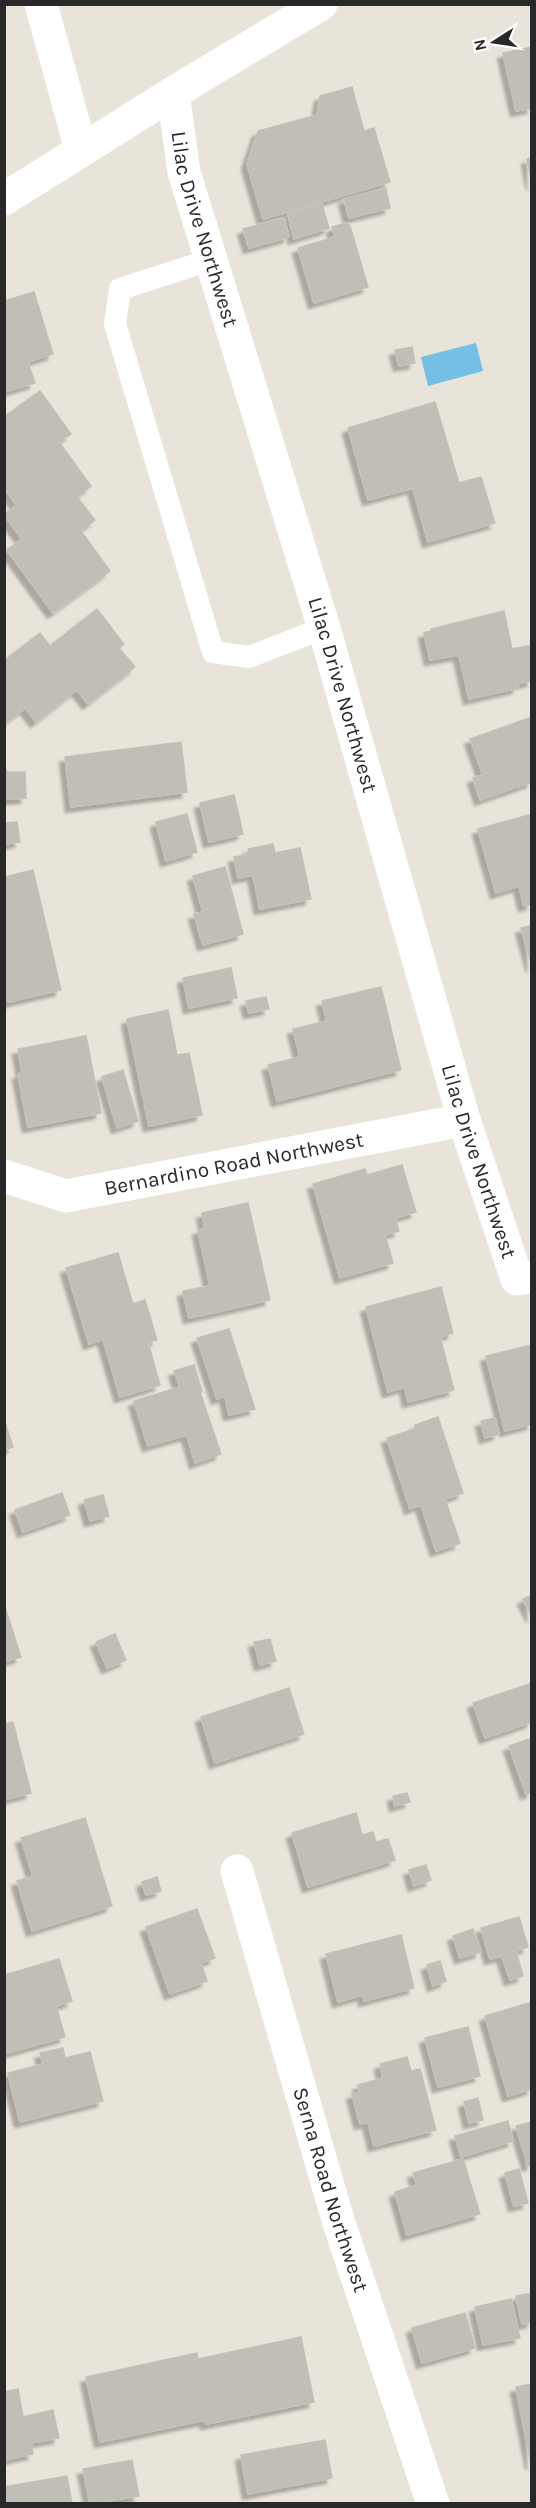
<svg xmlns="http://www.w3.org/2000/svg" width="536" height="2508" viewBox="0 0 536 2508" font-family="Karla,sans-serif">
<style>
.water{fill:#75bee4}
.building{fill:#c1bdb7;stroke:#c4c0b4;stroke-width:1.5;filter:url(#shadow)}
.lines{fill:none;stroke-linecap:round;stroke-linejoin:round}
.lane{stroke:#fff;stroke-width:22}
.street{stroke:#fff;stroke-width:33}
.secondary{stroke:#fff;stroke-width:33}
.labels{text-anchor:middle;stroke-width:4.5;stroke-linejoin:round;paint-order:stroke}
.street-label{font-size:21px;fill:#282828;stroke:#fff}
</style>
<defs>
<filter id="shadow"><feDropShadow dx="-5.5" dy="5.5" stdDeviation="1.5" flood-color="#0004"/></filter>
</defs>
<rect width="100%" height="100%" fill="#e9e4da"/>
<!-- water -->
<polygon class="water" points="476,343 483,371 428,386 421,357"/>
<!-- building -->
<g class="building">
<polygon points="532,47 532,108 516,111 503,53"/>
<polygon points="352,87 364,131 374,128 390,182 263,219 247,164 258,131 317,115 320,96"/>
<polygon points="532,158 532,185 527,159"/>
<polygon points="386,189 390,208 349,218 344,199"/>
<polygon points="322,204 329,228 294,239 288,214"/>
<polygon points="284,218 289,237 249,248 243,229"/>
<polygon points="346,223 350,226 368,287 314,303 298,248 335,237 332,227"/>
<polygon points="34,292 53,354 28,362 35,383 4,392 4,301"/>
<polygon points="412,347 415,363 399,366 395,350"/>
<polygon points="40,391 71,434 59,442 91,486 77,497 95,520 81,531 110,571 53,613 7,550 22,539 4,515 17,505 4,488 4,417"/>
<polygon points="435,402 459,483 481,477 495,523 428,542 413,488 368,500 348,428"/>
<polygon points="97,609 124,644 119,648 135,667 88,704 77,690 36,722 25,708 4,724 4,661 40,633 50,646"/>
<polygon points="504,611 512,649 532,645 532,681 517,684 518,688 469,699 459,655 430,660 424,633 431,631 431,629"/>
<polygon points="532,717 532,782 480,800 473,778 483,775 470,739"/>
<polygon points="181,742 187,792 71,807 65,757"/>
<polygon points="4,765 7,772 25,772 26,798 4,799"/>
<polygon points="234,795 243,834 209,842 200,803"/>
<polygon points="187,814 197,852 166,861 156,822"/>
<polygon points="532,814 532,904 524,906 519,886 496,893 478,829"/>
<polygon points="17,822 20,842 4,844 4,823"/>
<polygon points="273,844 275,853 300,848 311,899 260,909 253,875 238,878 234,857 249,855 248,849"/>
<polygon points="225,867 243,934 203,945 194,914 203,912 193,876"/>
<polygon points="33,870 61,990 8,1002 4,986 4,877"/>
<polygon points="532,925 532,967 521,928"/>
<polygon points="231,968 237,998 189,1008 183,978"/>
<polygon points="381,987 401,1070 277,1101 268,1065 300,1057 293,1029 327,1021 322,1001"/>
<polygon points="266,997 269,1009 249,1013 246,1001"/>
<polygon points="168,1010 177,1055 189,1053 202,1115 149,1126 127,1019"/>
<polygon points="86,1036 101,1113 28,1127 18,1074 22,1073 18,1049"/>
<polygon points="123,1070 138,1121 117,1128 102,1077"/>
<polygon points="402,1165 416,1212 395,1218 399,1231 385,1235 393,1263 340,1278 313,1184 365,1169 367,1175"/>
<polygon points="248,1203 270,1300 189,1318 183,1291 210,1286 198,1230 205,1228 202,1213"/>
<polygon points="118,1253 133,1304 145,1300 157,1340 148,1342 160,1385 120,1397 103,1339 89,1344 66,1268"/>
<polygon points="441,1287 453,1333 440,1337 454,1390 408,1402 405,1387 388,1392 366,1307"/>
<polygon points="229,1329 255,1409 229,1415 225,1396 217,1399 197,1338"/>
<polygon points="532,1345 532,1424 505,1431 486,1356"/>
<polygon points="194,1365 202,1392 200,1392 221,1454 195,1463 187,1435 148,1446 134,1401 180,1387 174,1371"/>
<polygon points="438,1417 463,1493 445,1499 460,1543 436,1551 421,1505 410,1509 387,1438 415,1429 415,1425"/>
<polygon points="495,1418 499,1434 485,1438 481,1421"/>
<polygon points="4,1419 13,1447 4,1450"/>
<polygon points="62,1493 70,1515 23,1532 15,1510"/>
<polygon points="103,1495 109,1516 90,1521 84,1500"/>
<polygon points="532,1595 532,1617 523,1599"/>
<polygon points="4,1604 21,1657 4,1662"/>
<polygon points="115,1634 126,1660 107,1668 96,1642"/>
<polygon points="270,1639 276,1661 260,1665 254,1642"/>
<polygon points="532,1683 532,1722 485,1738 473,1703"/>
<polygon points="289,1688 304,1734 215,1763 201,1717"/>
<polygon points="13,1722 31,1793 4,1800 4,1724"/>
<polygon points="532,1738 532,1792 526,1794 509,1746"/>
<polygon points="407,1793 410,1802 395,1806 393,1796"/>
<polygon points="356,1813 362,1835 373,1832 376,1842 388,1839 395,1860 308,1887 292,1833"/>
<polygon points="85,1818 112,1906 32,1931 17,1881 33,1876 21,1838"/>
<polygon points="426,1865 431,1880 414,1886 409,1870"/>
<polygon points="157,1877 161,1891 146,1895 142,1882"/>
<polygon points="197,1909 215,1958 201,1963 207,1981 170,1994 146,1927"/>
<polygon points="519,1917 528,1947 516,1951 523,1976 510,1980 502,1956 490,1959 481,1928"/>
<polygon points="473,1929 481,1952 460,1958 453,1936"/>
<polygon points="401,1935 414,1988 364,2001 363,1995 338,2002 326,1954"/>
<polygon points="59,1959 72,2001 56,2006 65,2037 4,2054 4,1975"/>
<polygon points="440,1961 446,1981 433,1986 427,1965"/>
<polygon points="532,2002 532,2089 508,2096 485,2016"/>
<polygon points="468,2027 480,2076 438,2087 425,2038"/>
<polygon points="63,2048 65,2058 90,2052 103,2101 20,2122 8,2073 43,2064 40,2053"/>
<polygon points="407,2057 411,2071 420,2069 436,2130 374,2146 368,2122 360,2124 352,2094 360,2092 358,2085 383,2078 380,2064"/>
<polygon points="478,2098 483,2120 469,2123 464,2102"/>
<polygon points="508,2121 513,2141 461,2157 455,2136"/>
<polygon points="532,2122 532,2164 528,2166 516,2126"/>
<polygon points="463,2159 480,2214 407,2235 395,2192 417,2185 413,2173"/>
<polygon points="519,2169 528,2203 514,2206 505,2173"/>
<polygon points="532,2293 532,2322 522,2324 516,2296"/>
<polygon points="511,2299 520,2338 483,2345 475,2307"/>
<polygon points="465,2313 475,2348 422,2363 412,2328"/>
<polygon points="301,2337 314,2402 206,2424 205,2420 100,2442 86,2377 197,2353 198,2359"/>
<polygon points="532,2384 532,2464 531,2464 516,2387"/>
<polygon points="18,2389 23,2417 53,2410 59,2438 31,2443 33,2454 4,2460 4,2392"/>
<polygon points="325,2440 332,2478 248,2494 241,2455"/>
<polygon points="132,2460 139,2496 90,2504 83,2469"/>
<polygon points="67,2476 72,2504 4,2504 4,2487"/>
</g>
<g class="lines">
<!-- lane -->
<polyline class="lane" points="210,260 120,289 115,324 213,652 249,657 324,628"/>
<!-- street -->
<g class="street">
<polyline points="41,4 81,150"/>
<path id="s1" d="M173 93 184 172 324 628 464 1120 517 1279 532 1277"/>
<path id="s2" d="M4 1176 66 1196 464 1120"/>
<path id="s3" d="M237 1871 338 2220 433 2504"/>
</g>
<!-- secondary -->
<polyline class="secondary" points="4,199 173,93 321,4"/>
</g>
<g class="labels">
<!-- street labels -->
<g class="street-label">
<text dy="7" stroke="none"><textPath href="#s1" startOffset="140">Lilac Drive Northwest</textPath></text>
<text dy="7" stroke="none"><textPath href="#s1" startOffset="626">Lilac Drive Northwest</textPath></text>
<text dy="7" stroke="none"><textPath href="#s1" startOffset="1112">Lilac Drive Northwest</textPath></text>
<text dy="7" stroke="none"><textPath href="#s2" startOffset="236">Bernardino Road Northwest</textPath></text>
<text dy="7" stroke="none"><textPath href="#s3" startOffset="332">Serna Road Northwest</textPath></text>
</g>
</g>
<!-- border -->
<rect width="536" height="2508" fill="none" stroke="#282828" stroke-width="12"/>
<!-- north arrow -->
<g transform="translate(494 42) rotate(258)" stroke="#ffffff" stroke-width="4.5" paint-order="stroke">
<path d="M0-4.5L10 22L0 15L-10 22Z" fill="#282828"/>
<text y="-9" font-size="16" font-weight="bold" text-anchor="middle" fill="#282828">N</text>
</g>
</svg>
